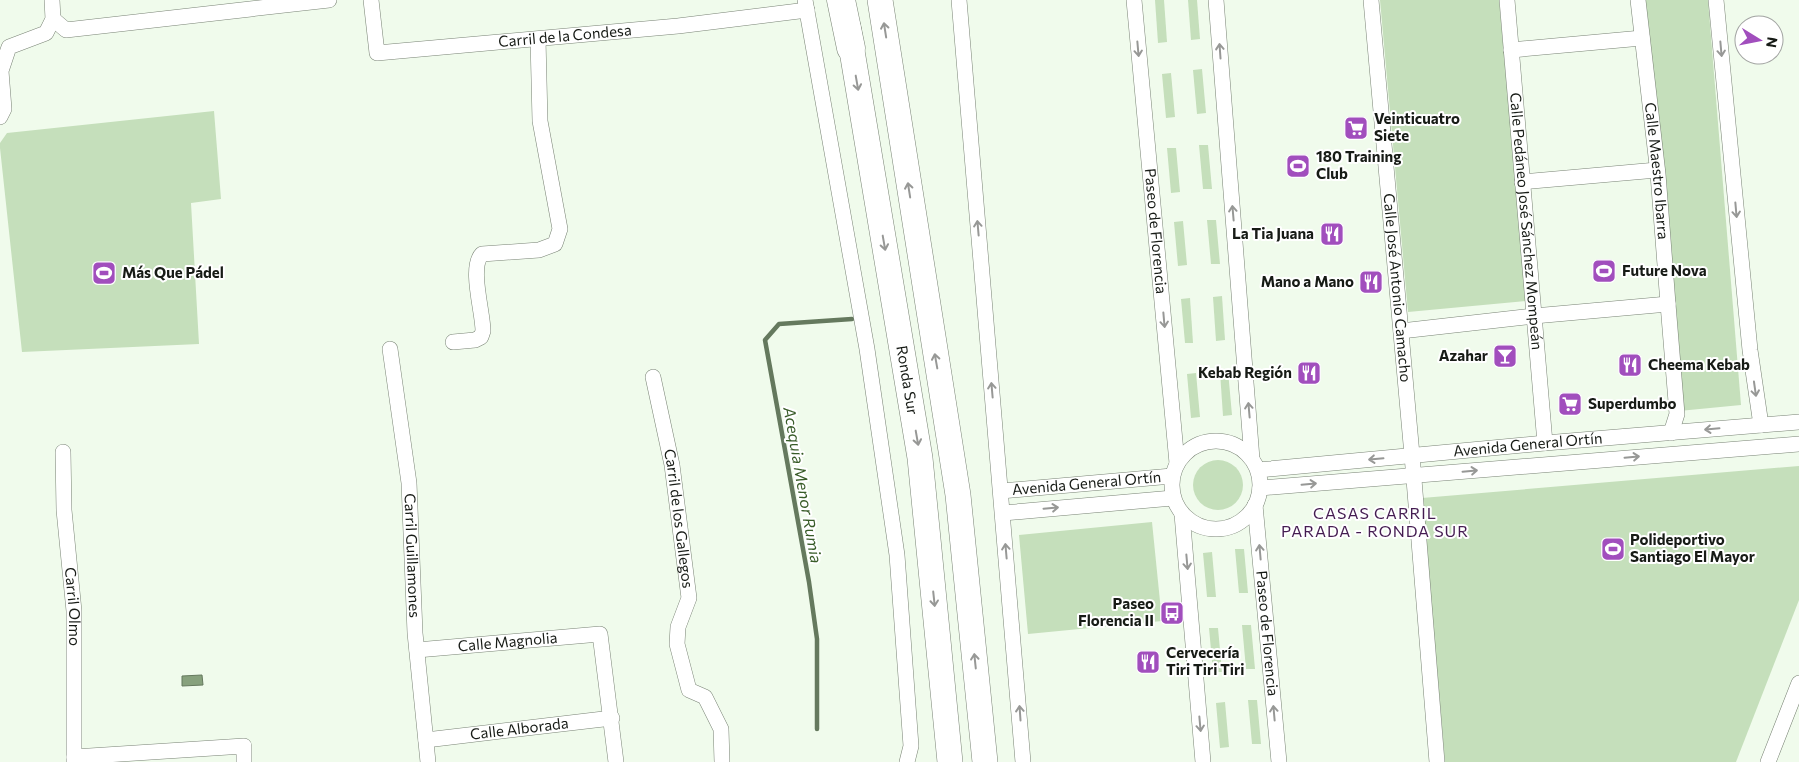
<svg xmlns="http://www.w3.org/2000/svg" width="1799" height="762" viewBox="0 0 1799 762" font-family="Commissioner,sans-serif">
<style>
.green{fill:#c5dfbb}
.water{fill:#87a17d;stroke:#65795e}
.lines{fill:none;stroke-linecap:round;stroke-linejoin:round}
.stream{stroke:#65795e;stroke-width:4.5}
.street-casing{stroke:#798375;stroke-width:16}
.primary-casing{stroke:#798375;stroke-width:26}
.highway-casing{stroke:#798375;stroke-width:29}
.street{stroke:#fff;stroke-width:15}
.primary{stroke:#fff;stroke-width:25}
.highway{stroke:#fff;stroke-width:28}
.oneway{stroke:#979896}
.labels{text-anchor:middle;stroke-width:4;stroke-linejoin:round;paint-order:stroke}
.street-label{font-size:15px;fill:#171b16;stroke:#fff}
.poi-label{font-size:15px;font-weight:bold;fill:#171b16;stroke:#fff;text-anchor:start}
.water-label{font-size:16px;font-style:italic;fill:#385c28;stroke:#fff}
.neighbourhood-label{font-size:16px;letter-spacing:1px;fill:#441c51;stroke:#fff}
</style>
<rect width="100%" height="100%" fill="#f0fbec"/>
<!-- green -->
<g class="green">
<polygon points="1155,0 1164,0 1167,42 1158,43"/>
<polygon points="1188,0 1197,0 1200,39 1191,40"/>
<polygon points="1380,0 1499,0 1527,301 1408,312"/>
<polygon points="1632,0 1708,0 1741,405 1679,411"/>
<polygon points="1202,69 1206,113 1197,114 1193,70"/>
<polygon points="1171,73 1175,117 1166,118 1162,74"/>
<polygon points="214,111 221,199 191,203 199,344 22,352 0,148 0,143 7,133"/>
<polygon points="1199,145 1208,145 1212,189 1203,189"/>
<polygon points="1167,148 1176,148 1180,192 1171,193"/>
<polygon points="1207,220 1216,220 1220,264 1211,264"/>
<polygon points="1183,221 1187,265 1178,266 1174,222"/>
<polygon points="1222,296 1225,340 1216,341 1213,297"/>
<polygon points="1190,298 1193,343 1185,343 1181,299"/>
<polygon points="1228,371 1232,415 1223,416 1220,372"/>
<polygon points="1196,373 1200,417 1191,418 1187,374"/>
<circle cx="1218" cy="485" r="25"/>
<polygon points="1799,466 1799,600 1736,762 1445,762 1422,498"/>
<polygon points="1152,522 1162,621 1028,634 1019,535"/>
<polygon points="1235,549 1244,549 1248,593 1239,593"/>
<polygon points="1212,552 1216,597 1207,597 1203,553"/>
<polygon points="1242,625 1251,625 1255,669 1246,669"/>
<polygon points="1209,628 1218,628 1222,672 1213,672"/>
<polygon points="1248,700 1257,700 1261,744 1252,744"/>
<polygon points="1225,702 1229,747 1220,748 1216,703"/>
</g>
<!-- water -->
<polygon class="water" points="202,675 203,685 182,686 182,676"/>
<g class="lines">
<!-- stream -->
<polyline class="stream" points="817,729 817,639 809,582 765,340 779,324 852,319"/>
<!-- street casing -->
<g class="street-casing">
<g id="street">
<path id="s1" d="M371 0 377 53 678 26 807 10"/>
<polyline points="805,0 867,349 897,555 911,746 907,762"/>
<polyline points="959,0 1023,762"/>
<path id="s2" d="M1134 0 1177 463"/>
<polyline points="1216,0 1252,459"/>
<path id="s3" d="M1371 0 1412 455 1437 762"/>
<path id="s4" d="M1507 0 1545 443"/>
<path id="s5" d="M1638 0 1658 174 1668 304 1677 414 1671 433"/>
<polyline points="1716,0 1750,350 1761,425"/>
<polyline points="53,19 66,30 329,0"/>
<polyline points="1511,50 1642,38"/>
<polyline points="0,117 4,109 1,71 9,47 46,33 53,19 52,0"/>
<polyline points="1522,182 1657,170"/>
<polyline points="1401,331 1534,316 1668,304"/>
<path d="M453 342 475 340 481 337 483 331C483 312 469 267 482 254L539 250 555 244 560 229 540 121 538 39"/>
<path id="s6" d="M390 349 409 483 415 633 428 762"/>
<path id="s7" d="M653 377 672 465 689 598 678 627 677 644 689 690 705 697 721 729 722 762"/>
<circle cx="1216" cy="485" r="44"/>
<path id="s8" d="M63 452 64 510 74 611V762"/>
<path id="s9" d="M1258 470 1545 443 1799 422"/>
<polyline points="1260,488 1799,444"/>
<path id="s10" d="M1001 491 1172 476"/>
<path id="s11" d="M1255 505 1279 762"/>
<polyline points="1003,513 1173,498"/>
<polyline points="1182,514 1203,762"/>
<path id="s12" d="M417 650 600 634 616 762"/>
<path id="s13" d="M426 740 612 718"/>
<polyline points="74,757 244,746 244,762"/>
<polyline points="1768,762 1799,683"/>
</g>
</g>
<!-- primary casing -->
<g class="primary-casing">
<g id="primary">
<polyline points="880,0 958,495 985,762"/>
<path id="s14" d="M848 27 920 458 950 762"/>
</g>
</g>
<!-- highway casing -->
<g class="highway-casing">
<polyline id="highway" points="841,0 851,48"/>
</g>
<!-- street -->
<use href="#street" class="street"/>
<!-- primary -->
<use href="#primary" class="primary"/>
<!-- highway -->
<use href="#highway" class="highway"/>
</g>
<!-- one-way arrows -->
<defs><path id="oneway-shaft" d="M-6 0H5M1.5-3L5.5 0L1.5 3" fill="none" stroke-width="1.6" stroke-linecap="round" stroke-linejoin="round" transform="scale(1.25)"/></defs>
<g class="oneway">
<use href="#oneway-shaft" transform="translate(885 30) rotate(-99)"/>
<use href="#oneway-shaft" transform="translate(1138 49) rotate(85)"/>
<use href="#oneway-shaft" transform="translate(1721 49) rotate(85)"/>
<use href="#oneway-shaft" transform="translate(1220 51) rotate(-94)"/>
<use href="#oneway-shaft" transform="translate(857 83) rotate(80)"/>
<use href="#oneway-shaft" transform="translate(909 190) rotate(-99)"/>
<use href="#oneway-shaft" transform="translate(1736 210) rotate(85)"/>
<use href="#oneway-shaft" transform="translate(1233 213) rotate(-95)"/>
<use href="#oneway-shaft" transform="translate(978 228) rotate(-95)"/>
<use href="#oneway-shaft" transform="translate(884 243) rotate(80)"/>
<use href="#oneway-shaft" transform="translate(1164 320) rotate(85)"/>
<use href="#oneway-shaft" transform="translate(936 361) rotate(-100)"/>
<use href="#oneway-shaft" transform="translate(1755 389) rotate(82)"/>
<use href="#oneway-shaft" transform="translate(992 390) rotate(-95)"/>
<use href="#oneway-shaft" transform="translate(1249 410) rotate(-95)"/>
<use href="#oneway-shaft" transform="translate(1712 429) rotate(175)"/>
<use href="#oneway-shaft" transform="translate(917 438) rotate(80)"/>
<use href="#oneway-shaft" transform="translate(1632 457) rotate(-5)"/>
<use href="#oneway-shaft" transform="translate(1376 459) rotate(175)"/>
<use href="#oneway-shaft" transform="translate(1470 471) rotate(-5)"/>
<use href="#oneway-shaft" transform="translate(1309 484) rotate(-5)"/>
<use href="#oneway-shaft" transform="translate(1051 508) rotate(-5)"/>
<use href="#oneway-shaft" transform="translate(1006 551) rotate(-95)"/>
<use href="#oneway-shaft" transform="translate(1260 552) rotate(-95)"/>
<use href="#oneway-shaft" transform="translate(1187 562) rotate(85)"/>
<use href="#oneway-shaft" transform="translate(934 599) rotate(84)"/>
<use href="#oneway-shaft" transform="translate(975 661) rotate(-96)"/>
<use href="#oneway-shaft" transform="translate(1020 713) rotate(-94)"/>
<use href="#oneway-shaft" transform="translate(1274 713) rotate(-95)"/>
<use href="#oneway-shaft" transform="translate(1200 724) rotate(85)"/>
</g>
<!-- icons -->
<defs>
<g id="supermarket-square" transform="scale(1.25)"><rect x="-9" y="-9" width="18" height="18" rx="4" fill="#a14ebd" stroke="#fff"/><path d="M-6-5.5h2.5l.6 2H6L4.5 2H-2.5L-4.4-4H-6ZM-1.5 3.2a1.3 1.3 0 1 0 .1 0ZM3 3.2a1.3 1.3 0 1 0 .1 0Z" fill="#fff"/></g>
<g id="stadium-square" transform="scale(1.25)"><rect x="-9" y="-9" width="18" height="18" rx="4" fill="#a14ebd" stroke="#fff"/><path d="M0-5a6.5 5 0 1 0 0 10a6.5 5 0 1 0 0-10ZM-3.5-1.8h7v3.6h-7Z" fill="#fff"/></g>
<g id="restaurant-square" transform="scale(1.25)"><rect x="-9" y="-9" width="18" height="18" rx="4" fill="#a14ebd" stroke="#fff"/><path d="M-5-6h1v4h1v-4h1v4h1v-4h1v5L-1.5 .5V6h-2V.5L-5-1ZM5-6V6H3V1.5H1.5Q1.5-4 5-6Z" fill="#fff"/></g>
<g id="bar-square" transform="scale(1.25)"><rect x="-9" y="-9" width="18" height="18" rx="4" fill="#a14ebd" stroke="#fff"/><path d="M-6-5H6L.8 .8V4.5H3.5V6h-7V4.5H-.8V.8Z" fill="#fff"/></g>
<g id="bus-square" transform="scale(1.25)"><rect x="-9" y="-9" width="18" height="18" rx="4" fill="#a14ebd" stroke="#fff"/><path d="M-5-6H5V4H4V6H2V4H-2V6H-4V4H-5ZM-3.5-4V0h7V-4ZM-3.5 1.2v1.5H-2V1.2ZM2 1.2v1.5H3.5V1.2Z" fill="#fff"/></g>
</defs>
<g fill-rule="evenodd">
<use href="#supermarket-square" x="1356" y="128"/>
<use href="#stadium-square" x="1298" y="166"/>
<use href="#restaurant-square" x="1332" y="234"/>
<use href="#stadium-square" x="1604" y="271"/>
<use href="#stadium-square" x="104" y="273"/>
<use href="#restaurant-square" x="1371" y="282"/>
<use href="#bar-square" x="1505" y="356"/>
<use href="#restaurant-square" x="1630" y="365"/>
<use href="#restaurant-square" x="1309" y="373"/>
<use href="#supermarket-square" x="1570" y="404"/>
<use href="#stadium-square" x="1613" y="549"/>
<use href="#bus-square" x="1172" y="613"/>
<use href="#restaurant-square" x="1148" y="662"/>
</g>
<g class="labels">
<!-- street labels -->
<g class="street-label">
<text dy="5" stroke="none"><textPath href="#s1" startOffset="242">Carril de la Condesa</textPath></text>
<text dy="5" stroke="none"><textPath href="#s5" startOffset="172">Calle Maestro Ibarra</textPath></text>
<text dy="5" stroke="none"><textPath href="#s4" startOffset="222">Calle Pedáneo José Sánchez Mompeán</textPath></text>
<text dy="5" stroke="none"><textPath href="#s2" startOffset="232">Paseo de Florencia</textPath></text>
<text dy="5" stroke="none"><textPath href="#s3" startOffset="289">Calle José Antonio Camacho</textPath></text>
<text dy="5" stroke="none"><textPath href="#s14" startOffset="358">Ronda Sur</textPath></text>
<text dy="5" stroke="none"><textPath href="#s9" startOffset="271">Avenida General Ortín</textPath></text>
<text dy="5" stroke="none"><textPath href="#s10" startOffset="86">Avenida General Ortín</textPath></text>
<text dy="5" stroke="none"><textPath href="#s7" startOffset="144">Carril de los Gallegos</textPath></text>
<text dy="5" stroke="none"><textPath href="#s6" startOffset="208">Carril Guillamones</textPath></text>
<text dy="5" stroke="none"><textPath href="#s8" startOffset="155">Carril Olmo</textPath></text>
<text dy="5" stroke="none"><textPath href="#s11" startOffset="129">Paseo de Florencia</textPath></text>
<text dy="5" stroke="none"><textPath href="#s12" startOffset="91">Calle Magnolia</textPath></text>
<text dy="5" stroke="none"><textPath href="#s13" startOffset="94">Calle Alborada</textPath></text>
</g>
<!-- poi labels -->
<g class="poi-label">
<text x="1374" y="124">Veinticuatro<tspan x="1374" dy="17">Siete</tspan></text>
<text x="1316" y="162">180 Training<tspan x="1316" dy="17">Club</tspan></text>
<text x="1314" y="239" text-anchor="end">La Tia Juana</text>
<text x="1622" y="276">Future Nova</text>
<text x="122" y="278">Más Que Pádel</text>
<text x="1354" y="287" text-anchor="end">Mano a Mano</text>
<text x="1488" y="361" text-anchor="end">Azahar</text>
<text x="1648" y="370">Cheema Kebab</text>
<text x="1292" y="378" text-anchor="end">Kebab Región</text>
<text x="1588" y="409">Superdumbo</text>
<text x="1630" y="545">Polideportivo<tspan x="1630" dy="17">Santiago El Mayor</tspan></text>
<text x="1154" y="609" text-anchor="end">Paseo<tspan x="1154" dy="17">Florencia II</tspan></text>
<text x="1166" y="658">Cervecería<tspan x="1166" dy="17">Tiri Tiri Tiri</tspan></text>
</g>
<!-- water labels -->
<g class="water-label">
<text transform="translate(803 485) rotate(80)" y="6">Acequia Menor Rumia</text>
</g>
<!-- neighbourhood labels -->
<g class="neighbourhood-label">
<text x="1375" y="519">CASAS CARRIL<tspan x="1375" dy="18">PARADA - RONDA SUR</tspan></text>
</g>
</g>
<!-- north arrow -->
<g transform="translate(1759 40) rotate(100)"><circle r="24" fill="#ffffff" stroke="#a2a4a2"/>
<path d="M0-4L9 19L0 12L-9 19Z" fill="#a14ebd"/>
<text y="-8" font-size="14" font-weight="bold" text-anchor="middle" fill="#171b16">N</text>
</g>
</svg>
